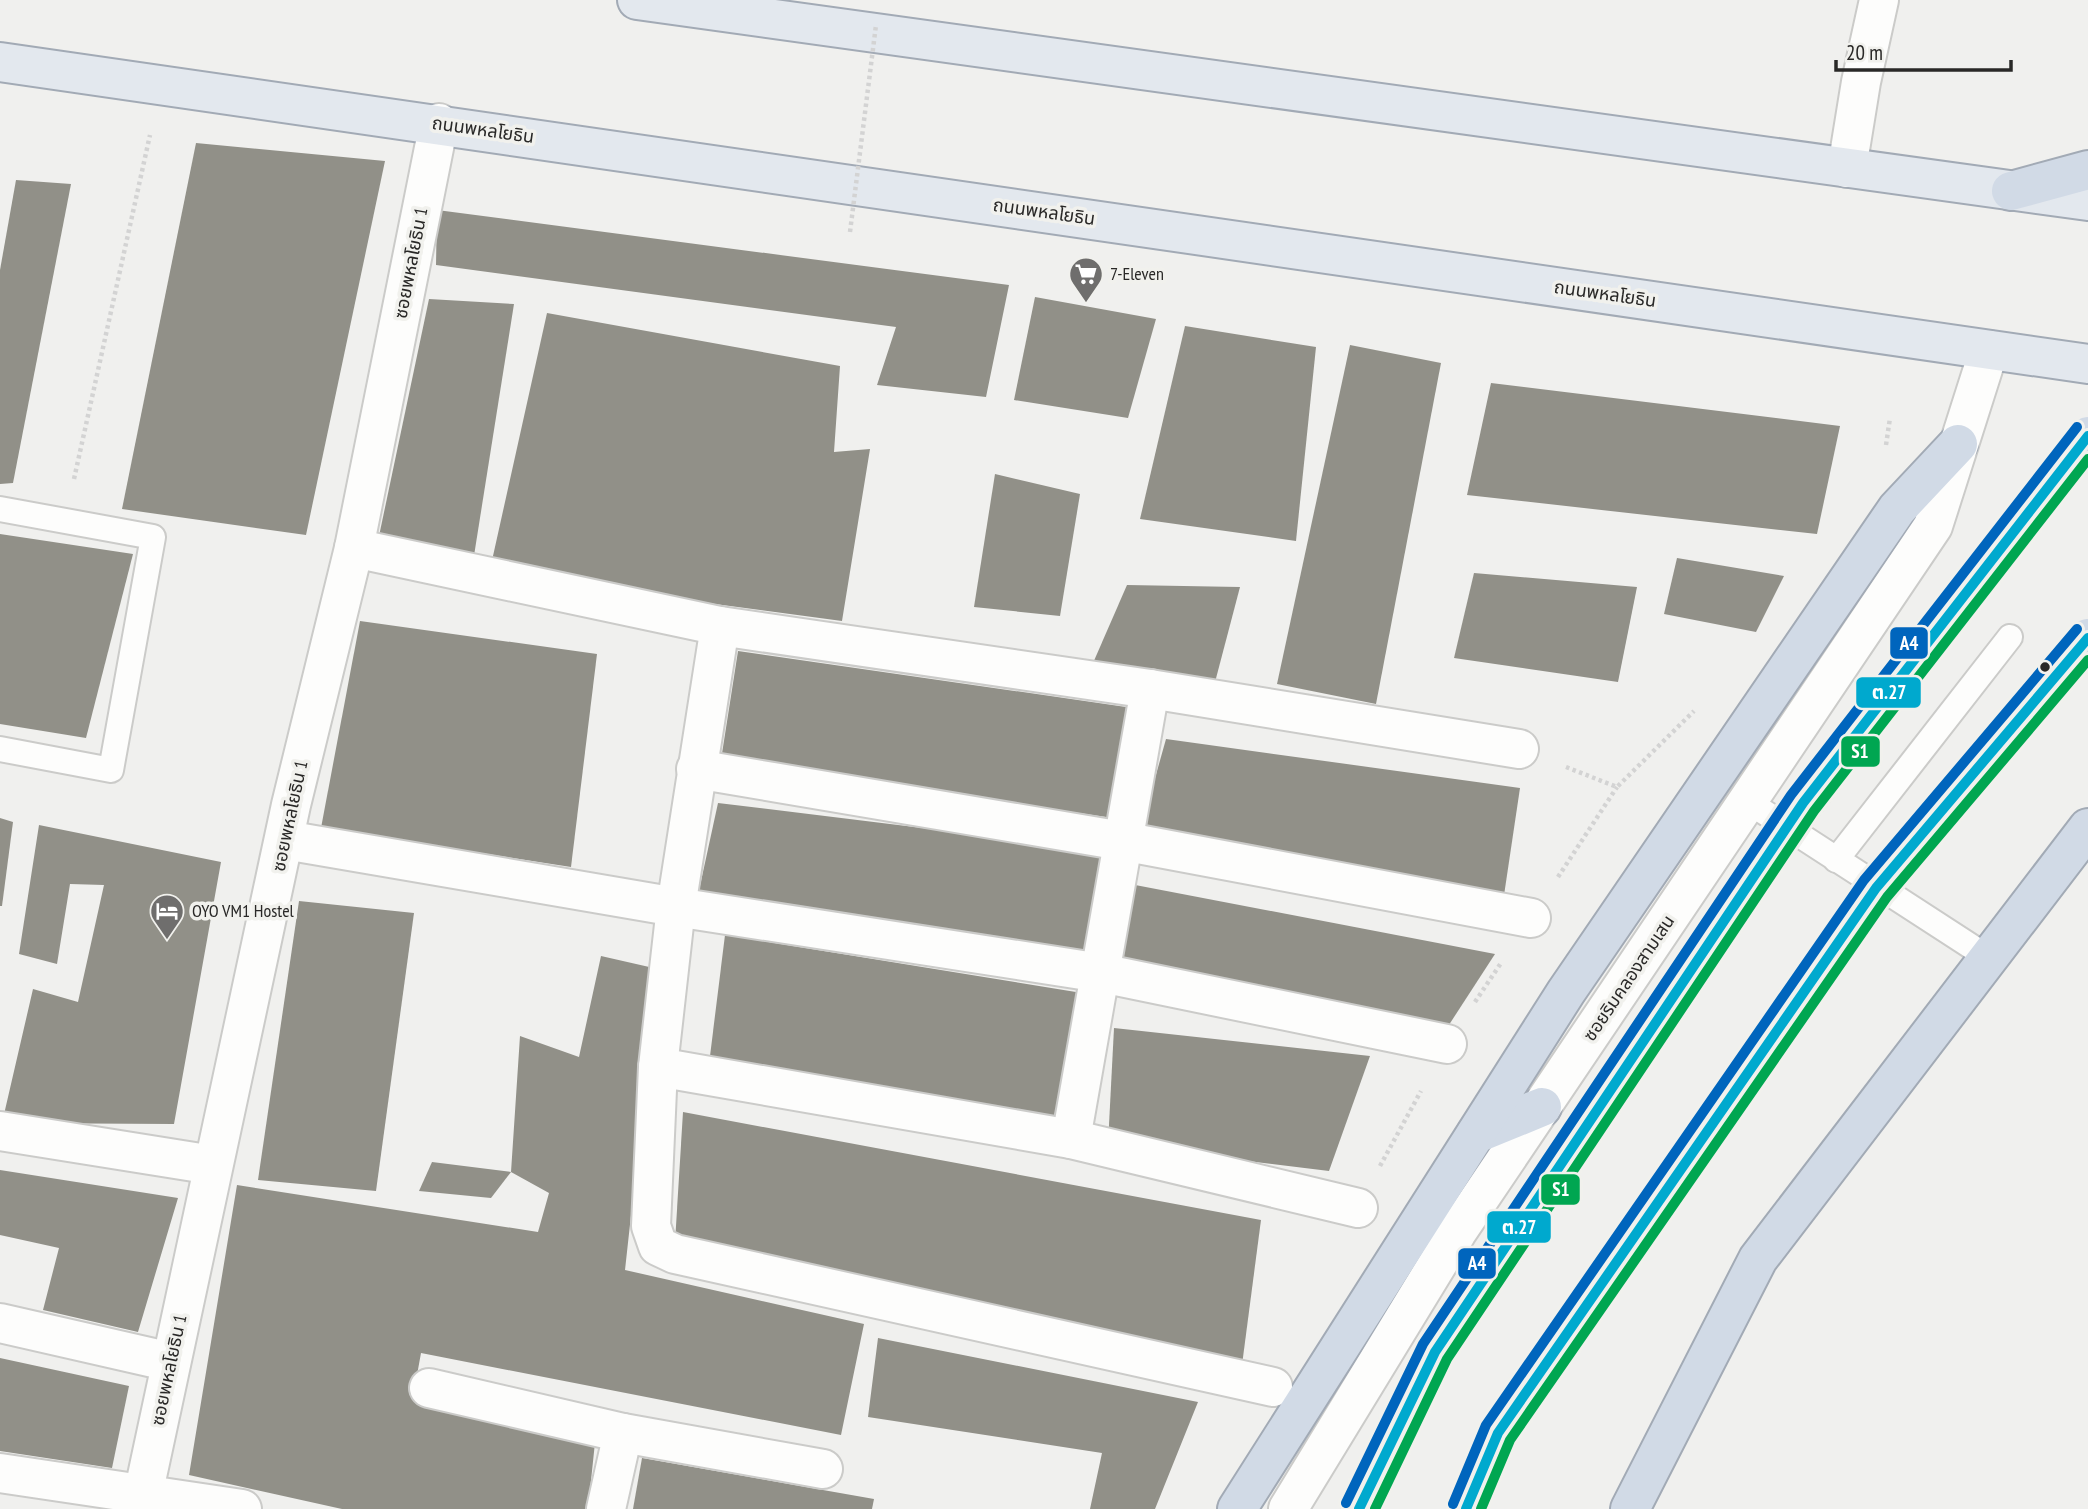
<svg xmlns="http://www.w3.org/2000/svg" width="2088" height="1509" viewBox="0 0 2088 1509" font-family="'PT Sans Narrow','Noto Sans Thai',sans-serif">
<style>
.building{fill:#919088}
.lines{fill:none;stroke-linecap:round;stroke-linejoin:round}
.lane-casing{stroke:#cbcbc9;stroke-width:28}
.street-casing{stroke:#cbcbc9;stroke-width:42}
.secondary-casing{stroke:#cbcbc9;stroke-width:42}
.primary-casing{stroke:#a2aab5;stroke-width:42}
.highway-casing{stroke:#a2aab5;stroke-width:42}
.path{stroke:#d3d3d3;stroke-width:4.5;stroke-dasharray:3.5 3.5;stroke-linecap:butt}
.lane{stroke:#fdfdfc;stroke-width:24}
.street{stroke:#fdfdfc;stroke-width:38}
.secondary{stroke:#fdfdfc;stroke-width:38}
.primary{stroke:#e3e8ee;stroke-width:38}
.highway{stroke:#d1dae6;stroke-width:38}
.highway-bridge-casing{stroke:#a2aab5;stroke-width:42;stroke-linecap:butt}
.path-bridge{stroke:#d3d3d3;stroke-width:4.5;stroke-dasharray:3.5 3.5;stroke-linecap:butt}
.highway-bridge{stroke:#d1dae6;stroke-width:38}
.bus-1-casing{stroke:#f1f1ed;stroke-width:16}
.bus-2-casing{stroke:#f1f1ed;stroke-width:16}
.bus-3-casing{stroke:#f1f1ed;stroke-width:16}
.bus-1{stroke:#00a9ce;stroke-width:10}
.bus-2{stroke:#00a651;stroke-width:10}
.bus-3{stroke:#0065bd;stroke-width:10}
.bus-dot{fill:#292827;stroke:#f1f1ed;stroke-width:2.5}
.labels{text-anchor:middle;stroke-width:7;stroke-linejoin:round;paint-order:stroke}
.street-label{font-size:18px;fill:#292827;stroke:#f1f1ed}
.poi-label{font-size:18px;fill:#292827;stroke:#f1f1ed;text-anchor:start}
.line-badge{stroke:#f1f1ed;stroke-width:2.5}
.badge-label{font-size:19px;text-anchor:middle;font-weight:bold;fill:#fff}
</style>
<rect width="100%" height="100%" fill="#f0f0ee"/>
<!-- building -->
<g class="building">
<polygon points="196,143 385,161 306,535 122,509"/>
<polygon points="16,180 71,184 13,483 0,484 0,270"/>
<polygon points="437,210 1009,285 986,397 877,385 896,327 436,265"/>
<polygon points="1035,297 1156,319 1128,418 1014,400"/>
<polygon points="429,299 514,304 473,562 379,536"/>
<polygon points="547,313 840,366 834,452 870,449 842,621 489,574"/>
<polygon points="1185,326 1316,347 1296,541 1140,519"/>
<polygon points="1350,345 1441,363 1376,704 1277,684"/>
<polygon points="1491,383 1840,426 1817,534 1467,495"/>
<polygon points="995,474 1080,494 1060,616 974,607"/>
<polygon points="0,534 133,554 86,738 0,724"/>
<polygon points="1677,558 1784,576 1756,632 1664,614"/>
<polygon points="1474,573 1637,587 1618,682 1454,658"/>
<polygon points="1127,585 1240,587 1214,686 1093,663"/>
<polygon points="360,621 597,654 571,867 321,828"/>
<polygon points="738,651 1126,707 1113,818 721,760"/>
<polygon points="1166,739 1520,788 1503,902 1139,835"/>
<polygon points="718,803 1111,851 1085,957 698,895"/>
<polygon points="0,818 13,822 2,906 0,906"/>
<polygon points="39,825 221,862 174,1124 2,1123 33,989 78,1002 104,885 70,884 57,964 19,954"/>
<polygon points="1130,884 1495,954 1445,1031 1116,968"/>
<polygon points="299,901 414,913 376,1191 258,1180"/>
<polygon points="725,935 1082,993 1053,1121 710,1056"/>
<polygon points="601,956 658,969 625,1270 864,1324 841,1435 421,1353 413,1397 596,1433 588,1509 342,1509 189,1475 237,1185 538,1232 549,1193 511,1172 520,1036 579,1057"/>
<polygon points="1114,1028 1370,1056 1329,1171 1108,1144"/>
<polygon points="683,1112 1261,1220 1242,1365 675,1242"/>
<polygon points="432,1162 511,1172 491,1198 419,1191"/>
<polygon points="0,1170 178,1198 138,1332 43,1310 59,1248 0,1235"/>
<polygon points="878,1338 1198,1402 1155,1509 1090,1509 1102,1453 868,1417"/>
<polygon points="0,1358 129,1386 112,1468 0,1451"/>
<polygon points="642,1458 874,1499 872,1509 633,1509"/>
</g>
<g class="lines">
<!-- lane casing -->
<g class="lane-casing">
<g id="lane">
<polyline points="0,509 153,537 111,770 0,749"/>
<polyline points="1747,801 1989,958"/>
<polyline points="1836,860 2010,637"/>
</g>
</g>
<!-- street casing -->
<g class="street-casing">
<g id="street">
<polyline points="1847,168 1861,82 1879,0"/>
<polyline points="354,548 720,626 1150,689 1519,749"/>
<polyline points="720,626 676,907 658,1067 651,1226 658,1246 675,1254 1273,1387"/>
<polyline points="696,769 1122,841 1531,918"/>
<polyline points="285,840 676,907 1101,973 1447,1044"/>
<polyline points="658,1067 1071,1139 1358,1208"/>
<polyline points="0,1131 213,1165"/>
<polyline points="1071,1139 1150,689"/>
<polyline points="0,1323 171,1362"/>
<polyline points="429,1388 623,1433 823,1469"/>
<polyline points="0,1473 242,1509"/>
<polyline points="140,1509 291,805 354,548 439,123"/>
<polyline points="606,1509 623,1433"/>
</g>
</g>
<!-- secondary casing -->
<g class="secondary-casing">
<polyline id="secondary" points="1288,1509 1457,1232 1933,526 1989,350"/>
</g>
<!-- primary casing -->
<g class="primary-casing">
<g id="primary">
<polyline points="637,0 2088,201"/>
<polyline points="0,62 2088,364"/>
</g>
</g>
<!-- highway casing -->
<g class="highway-casing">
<g id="highway">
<polyline points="2011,191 2088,170"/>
<polyline points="1476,1134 1542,1107"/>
<polyline points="1237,1509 1566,992 1897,509 1958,444"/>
<polyline points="1630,1509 1758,1259 2088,828"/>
</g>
</g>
<!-- path -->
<g class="path">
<polyline points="1886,445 1890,418"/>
<polyline points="74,479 150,135"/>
<polyline points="1566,767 1617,787 1694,711"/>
<polyline points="1558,877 1617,787"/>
<polyline points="1475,1002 1501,963"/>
<polyline points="1380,1166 1421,1091"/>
</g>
<!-- lane -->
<use href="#lane" class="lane"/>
<!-- street -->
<use href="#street" class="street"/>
<!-- secondary -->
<use href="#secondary" class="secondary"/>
<!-- primary -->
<use href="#primary" class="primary"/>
<!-- highway -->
<use href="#highway" class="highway"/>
<!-- highway-bridge casing -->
<g class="highway-bridge-casing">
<g id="highway-bridge">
<polyline points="1359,1509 1435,1352 1803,803 2088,436"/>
<polyline points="1466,1509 1498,1433 1876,888 2088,638"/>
</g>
</g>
<!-- path-bridge -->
<polyline class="path-bridge" points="850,232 876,25"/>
<!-- highway-bridge -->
<use href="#highway-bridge" class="highway-bridge"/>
<!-- bus-1 casing -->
<g class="bus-1-casing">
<g id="bus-1">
<polyline points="1359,1509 1435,1352 1803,803 2088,436"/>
<polyline points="1466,1509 1498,1433 1876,888 2088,638"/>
</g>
</g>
<!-- bus-2 casing -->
<g class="bus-2-casing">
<g id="bus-2">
<polyline points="1375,1509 1447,1359 1814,811 2088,459"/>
<polyline points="1481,1509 1510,1440 1887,897 2088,660"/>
</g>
</g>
<!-- bus-3 casing -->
<g class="bus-3-casing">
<g id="bus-3">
<polyline points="1346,1503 1423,1344 1791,795 2077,427"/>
<polyline points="1453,1504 1486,1425 1864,880 2077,629"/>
</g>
</g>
<!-- bus-1 -->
<use href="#bus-1" class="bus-1"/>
<!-- bus-2 -->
<use href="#bus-2" class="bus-2"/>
<!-- bus-3 -->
<use href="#bus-3" class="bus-3"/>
</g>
<!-- icons -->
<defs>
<g id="supermarket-pin" transform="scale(1.75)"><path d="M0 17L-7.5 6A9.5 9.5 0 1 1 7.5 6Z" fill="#6f6e6d" stroke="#f1f1ed"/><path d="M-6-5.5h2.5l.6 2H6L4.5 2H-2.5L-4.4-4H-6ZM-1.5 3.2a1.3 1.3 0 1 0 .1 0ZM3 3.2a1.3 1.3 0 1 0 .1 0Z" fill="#fff"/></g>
<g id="hotel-pin" transform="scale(1.75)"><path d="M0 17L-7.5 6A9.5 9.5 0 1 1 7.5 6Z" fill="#6f6e6d" stroke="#f1f1ed"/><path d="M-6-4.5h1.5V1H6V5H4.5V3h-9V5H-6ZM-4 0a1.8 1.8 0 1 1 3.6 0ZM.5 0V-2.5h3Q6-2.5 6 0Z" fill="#fff"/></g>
</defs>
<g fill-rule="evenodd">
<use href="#supermarket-pin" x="1086" y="274"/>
<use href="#hotel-pin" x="167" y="911"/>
</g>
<!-- markers -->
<circle class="bus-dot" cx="2045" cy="667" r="6"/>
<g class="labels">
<!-- street labels -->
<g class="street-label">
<text transform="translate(483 130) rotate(8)" y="6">ถนนพหลโยธิน</text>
<text transform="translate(1044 212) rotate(8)" y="6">ถนนพหลโยธิน</text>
<text transform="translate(411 263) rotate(-79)" y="6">ซอยพหลโยธิน 1</text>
<text transform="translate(1605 294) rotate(8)" y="6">ถนนพหลโยธิน</text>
<text transform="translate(290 816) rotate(-78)" y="6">ซอยพหลโยธิน 1</text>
<text transform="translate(1629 978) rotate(-56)" y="6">ซอยริมคลองสามเสน</text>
<text transform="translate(169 1370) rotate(-78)" y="6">ซอยพหลโยธิน 1</text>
</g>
<!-- poi labels -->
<g class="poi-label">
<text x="1110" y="280">7-Eleven</text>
<text x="192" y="917">OYO VM1 Hostel</text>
</g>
</g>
<g class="line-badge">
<rect x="1889" y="626" width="40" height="34" rx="7" fill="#0065bd"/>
<rect x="1855" y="676" width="67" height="33" rx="7" fill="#00a9ce"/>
<rect x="1840" y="735" width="41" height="33" rx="7" fill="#00a651"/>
<rect x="1540" y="1173" width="41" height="33" rx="7" fill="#00a651"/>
<rect x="1486" y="1210" width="66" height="34" rx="7" fill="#00a9ce"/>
<rect x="1457" y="1247" width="40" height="33" rx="7" fill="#0065bd"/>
</g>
<g class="badge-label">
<text x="1909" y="650">A4</text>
<text x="1889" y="699">ต.27</text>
<text x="1860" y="758">S1</text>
<text x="1561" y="1196">S1</text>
<text x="1519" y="1234">ต.27</text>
<text x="1477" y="1270">A4</text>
</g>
<!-- scale -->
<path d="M1836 60v10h175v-10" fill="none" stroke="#292827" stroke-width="3.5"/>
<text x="1846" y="60" font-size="21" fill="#292827" stroke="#f1f1ed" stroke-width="5" paint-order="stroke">20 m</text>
</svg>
